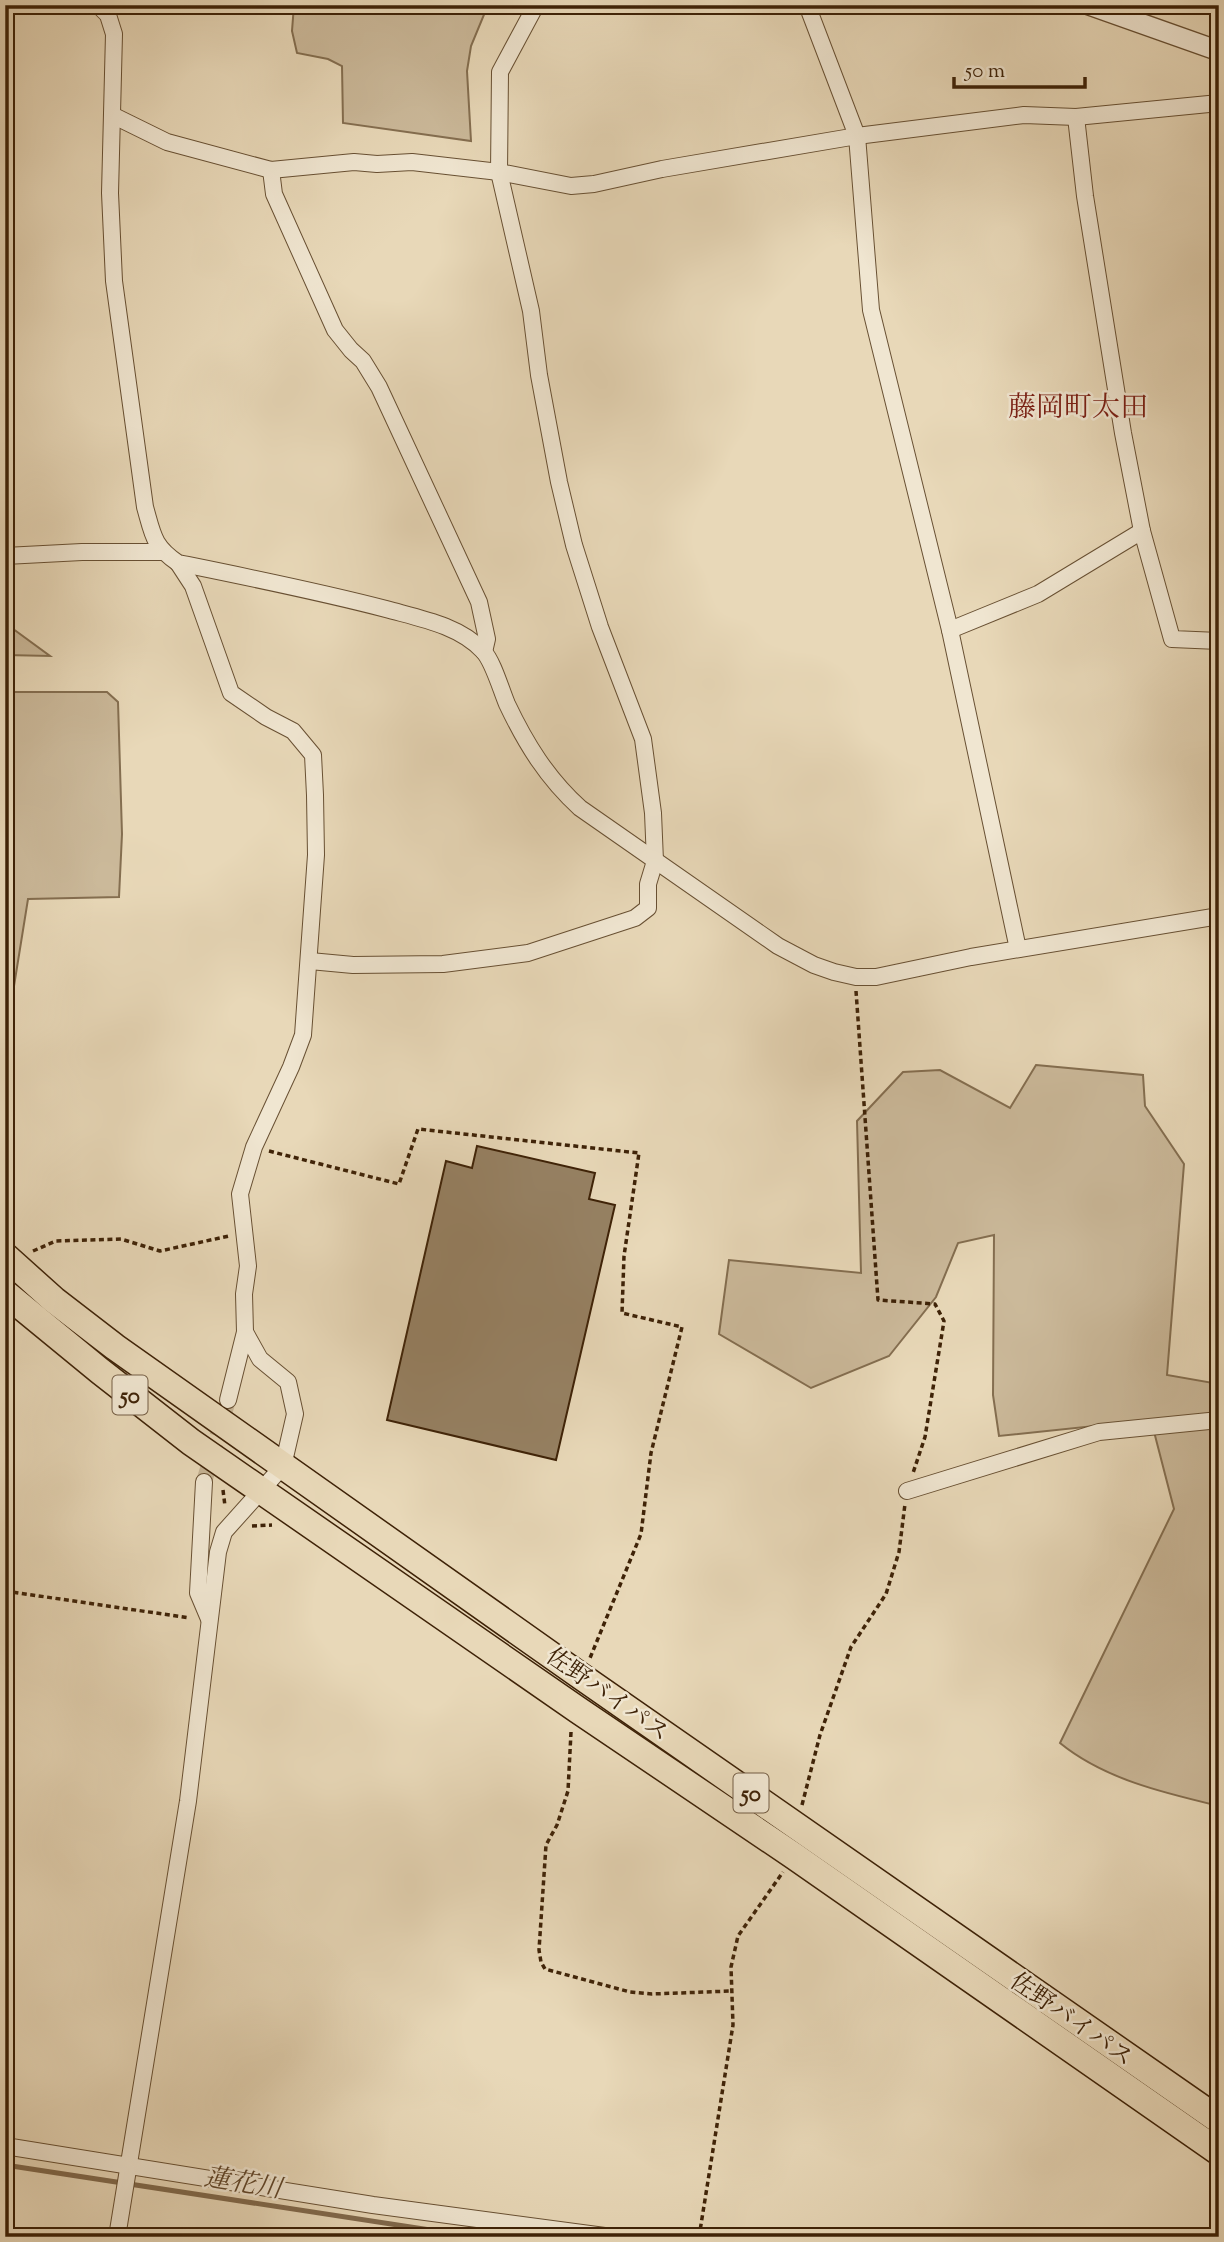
<svg xmlns="http://www.w3.org/2000/svg" width="1224" height="2242" viewBox="0 0 1224 2242" font-family="'Sorts Mill Goudy','Noto Serif JP',serif">
<style>
.green{fill:#cbb99a;stroke:#846e50;stroke-width:2}
.lines{fill:none;stroke-linecap:round;stroke-linejoin:round}
.stream{stroke:#816a4d;stroke-width:5}
.building{fill:#968163;stroke:#3e2207;stroke-width:2}
.minor-tunnel{stroke:#c6b495;stroke-width:16;stroke-dasharray:16 8;stroke-linecap:butt}
.minor-casing{stroke:#685033;stroke-width:18}
.tertiary-casing{stroke:#685033;stroke-width:22}
.trunk-casing{stroke:#3e2207;stroke-width:29}
.path{stroke:#3e2207;stroke-width:3.5;stroke-dasharray:5 3.5;stroke-linecap:butt}
.minor{stroke:#f0e6d1;stroke-width:16}
.tertiary{stroke:#f0e6d1;stroke-width:19}
.trunk{stroke:#e8d8b8;stroke-width:26}
.labels{text-anchor:middle;stroke-width:5;stroke-linejoin:round;paint-order:stroke}
.shield{fill:#f0e6d1;stroke:#735d44;stroke-width:2}
.shield-label{font-size:23px;font-weight:bold;fill:#3e2207}
.street-label{font-size:24px;fill:#3e2207;stroke:#f0e6d1}
.water-label{font-size:26px;font-style:italic;fill:#60462a;stroke:#f0e6d1}
.quarter-label{font-size:28px;fill:#7a1f14;stroke:#f0e6d1}
</style>
<rect width="100%" height="100%" fill="#e8d8b8"/>
<filter id="stains"><feTurbulence type="fractalNoise" baseFrequency=".00286" numOctaves="4"/><feColorMatrix values="0 0 0 0 .2 0 0 0 0 .09 0 0 0 0 .02 0 0 0 .5 -.17"/></filter>
<radialGradient id="worn" r=".72"><stop offset=".6" stop-color="#630" stop-opacity="0"/><stop offset="1" stop-color="#630" stop-opacity=".3"/></radialGradient>
<!-- green -->
<g class="green">
<polygon points="294,5 488,5 471,46 467,71 471,141 343,123 342,66 328,59 297,53 292,31"/>
<polygon points="5,623 50,656 5,655"/>
<polygon points="5,692 107,692 118,702 122,834 119,897 28,899 5,1042"/>
<path d="M1036 1065 1143 1075 1145 1106 1184 1164 1167 1375 1219 1384V1806C1164 1793 1104 1779 1060 1743L1174 1509 1151 1420 999 1436 993 1395 994 1235 958 1243 936 1297 889 1356 811 1388 719 1334 729 1260 861 1273 857 1121 903 1072 940 1070 1010 1108Z"/>
</g>
<g class="lines">
<!-- stream -->
<polyline class="stream" points="5,2165 476,2237"/>
</g>
<!-- building -->
<polygon class="building" points="477,1146 595,1173 589,1199 615,1205 556,1460 387,1420 446,1161 472,1168"/>
<g class="lines">
<!-- minor-tunnel -->
<polyline class="minor-tunnel" points="204,1482 228,1400"/>
<!-- minor casing -->
<g class="minor-casing">
<g id="minor">
<path d="M98 5 108 15 114 34 110 193 114 281 145 507C153 535 153 546 178 563 247 577 317 591 386 609 418 618 459 625 483 651 493 661 501 690 507 704 526 744 547 778 580 808L778 946 814 965 834 972 856 977H876L971 957 1219 916"/>
<polyline points="807,5 857,136 871,310 950,630 1018,949"/>
<polyline points="112,115 167,142 271,170 354,162 377,164 412,162 499,172 571,186 594,184 662,169 857,136 1024,115 1076,117 1219,103"/>
<polyline points="1076,117 1085,196 1123,433 1142,531 1172,639 1219,641"/>
<polyline points="271,170 274,194 335,330 351,350 363,361 379,387 479,602 487,639 484,652"/>
<polyline points="5,556 82,552 161,552"/>
<polyline points="950,630 1038,594 1142,531"/>
<polyline points="310,961 353,965 443,964 528,953 635,918 648,908 648,884 655,861 653,813 643,739 600,627 574,545 559,482 539,375 531,311 499,172 500,72 536,5"/>
<polyline points="228,1400 245,1332"/>
<polyline points="204,1482 198,1593 209,1619"/>
<polyline points="907,1491 1099,1432 1219,1420"/>
<polyline points="5,2146 373,2205 612,2237"/>
<polyline points="117,2237 188,1801 218,1552 224,1532 283,1466 295,1414 288,1382 260,1359 245,1332 244,1294 248,1266 240,1194 254,1147 291,1067 303,1035 316,855 315,795 313,755 293,731 266,717 231,693 193,586 178,563"/>
</g>
</g>
<!-- tertiary casing -->
<g class="tertiary-casing">
<polyline id="tertiary" points="1089,5 1219,51"/>
</g>
<!-- trunk casing -->
<g class="trunk-casing">
<g id="trunk">
<polyline points="5,1256 54,1300 115,1347 582,1677 1219,2120"/>
<polyline points="5,1293 100,1371 191,1442 578,1710 794,1856 1219,2152"/>
</g>
</g>
<!-- path -->
<g class="path">
<polyline points="856,991 878,1300 935,1304 944,1321 925,1437 913,1473"/>
<polyline points="269,1151 399,1184 418,1129 639,1153 624,1256 622,1313 682,1327 651,1453 641,1534 590,1658"/>
<polyline points="33,1251 56,1241 121,1239 160,1251 229,1236"/>
<polyline points="223,1490 225,1506"/>
<polyline points="252,1526 272,1525"/>
<polyline points="5,1591 190,1618"/>
<polyline points="571,1732 568,1791 557,1825 546,1845 539,1950 541,1962 545,1969 630,1992 652,1994 731,1991"/>
<polyline points="802,1805 820,1735 851,1647 886,1594 899,1552 905,1504"/>
<polyline points="699,2237 733,2025 731,1967 738,1936 783,1872"/>
</g>
<!-- minor -->
<use href="#minor" class="minor"/>
<!-- tertiary -->
<use href="#tertiary" class="tertiary"/>
<!-- trunk -->
<use href="#trunk" class="trunk"/>
</g>
<g class="labels">
<!-- shield labels -->
<g class="shield">
<rect x="112.5" y="1375.5" width="35" height="39" rx="5"/>
<rect x="733.5" y="1773.5" width="35" height="39" rx="5"/>
</g>
<g class="shield-label">
<text x="130" y="1403">50</text>
<text x="751" y="1801">50</text>
</g>
<!-- street labels -->
<g class="street-label">
<text transform="translate(608 1694) rotate(35)" y="8">佐野バイパス</text>
<text transform="translate(1072 2019) rotate(35)" y="8">佐野バイパス</text>
</g>
<!-- water labels -->
<g class="water-label">
<text transform="translate(243 2182) rotate(9)" y="9">蓮花川</text>
</g>
<!-- quarter labels -->
<g class="quarter-label">
<text x="1078" y="416">藤岡町太田</text>
</g>
</g>
<!-- margin -->
<rect width="1224" height="2242" fill="none" stroke="#e8d8b8" stroke-width="28"/>
<rect x="7" y="7" width="1210" height="2228" fill="none" stroke="#3e2207" stroke-width="3.5"/>
<rect x="14" y="14" width="1196" height="2214" fill="none" stroke="#3e2207" stroke-width="2"/>
<!-- scale -->
<path d="M954 77v10h131v-10" fill="none" stroke="#3e2207" stroke-width="3.5"/>
<text x="965" y="77" font-size="21" fill="#3e2207" stroke="#f0e6d1" stroke-width="5" paint-order="stroke">50 m</text>
<rect width="100%" height="100%" filter="url(#stains)"/>
<rect width="100%" height="100%" fill="url(#worn)"/>
</svg>
